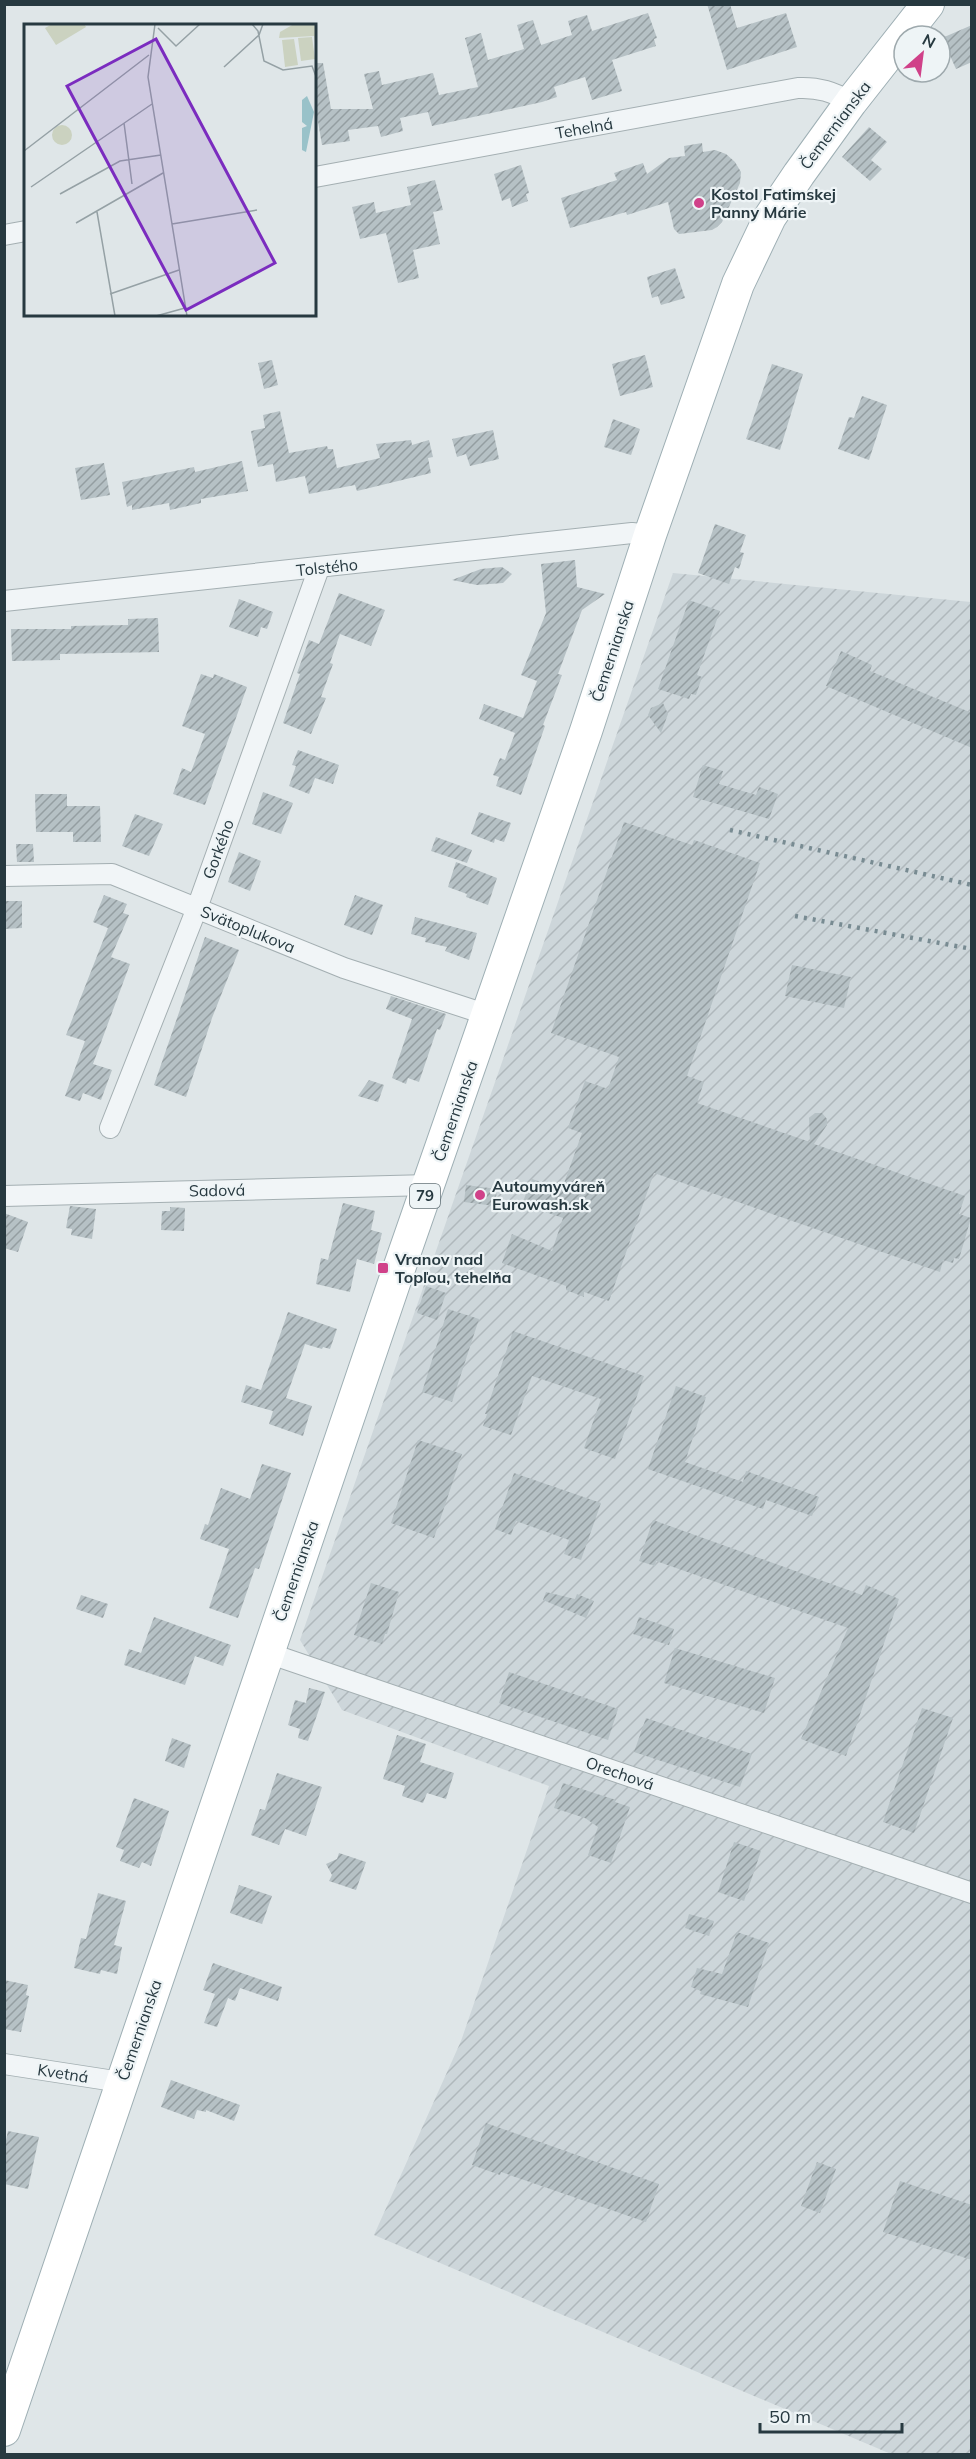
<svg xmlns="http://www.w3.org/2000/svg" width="976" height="2459" viewBox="0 0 976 2459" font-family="Mulish,sans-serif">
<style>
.industrial{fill:url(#industrial-furrows)}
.building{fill:url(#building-hatch)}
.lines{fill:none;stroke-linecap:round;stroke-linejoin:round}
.minor-casing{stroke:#a4afb2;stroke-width:22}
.primary-casing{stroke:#9eafb4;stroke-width:34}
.minor{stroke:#f1f5f7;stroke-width:20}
.primary{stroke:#fff;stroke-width:32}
.rail{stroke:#788b92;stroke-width:4.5;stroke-dasharray:3 6;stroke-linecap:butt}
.poi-dot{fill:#d04189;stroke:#eef4f6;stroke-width:2}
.labels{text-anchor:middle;stroke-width:4.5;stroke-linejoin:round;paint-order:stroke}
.shield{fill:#eef4f6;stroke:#637177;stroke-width:1.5}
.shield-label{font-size:15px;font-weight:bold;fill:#273940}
.street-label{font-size:16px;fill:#273940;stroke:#eef4f6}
.poi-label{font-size:16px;font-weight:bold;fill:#273940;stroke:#eef4f6;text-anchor:start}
.inset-road{fill:none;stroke:#95a1a5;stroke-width:1.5}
.view{fill:#7b2cbf;fill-opacity:0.15;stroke:#7b2cbf;stroke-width:3}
.inset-edge{fill:none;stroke:#273940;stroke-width:3}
</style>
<defs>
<pattern id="industrial-furrows" width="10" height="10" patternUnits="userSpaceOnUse" patternTransform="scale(1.5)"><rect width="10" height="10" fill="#cdd6da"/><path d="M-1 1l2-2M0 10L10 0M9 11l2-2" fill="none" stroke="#b0b8bc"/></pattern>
<pattern id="building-hatch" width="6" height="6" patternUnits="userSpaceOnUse" patternTransform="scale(1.5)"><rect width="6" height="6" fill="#b6c1c5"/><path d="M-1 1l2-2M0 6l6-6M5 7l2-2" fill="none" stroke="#949ea1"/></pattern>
</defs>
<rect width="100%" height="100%" fill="#dfe6e8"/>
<!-- industrial -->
<polygon class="industrial" points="673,573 971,602 971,2454 891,2454 374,2235 461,2041 549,1786 342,1710 300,1640"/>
<!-- building -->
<g class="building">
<polygon points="707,4 730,4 737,28 786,13 797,47 727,70"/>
<polygon points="648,13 657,38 654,39 656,46 612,60 622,91 592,100 585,77 554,87 557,97 542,102 432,126 428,112 400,118 403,131 381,137 378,126 348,130 350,141 322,145 315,104 315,63 323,63 331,109 373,109 364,74 379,71 382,85 433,73 439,95 478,87 465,38 481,33 488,60 524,49 517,25 533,20 541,45 572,35 568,21 587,15 592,31"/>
<polygon points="972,25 972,62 956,69 942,38"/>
<polygon points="869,127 887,142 871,160 882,169 870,181 842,157"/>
<polygon points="702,143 703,152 715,150 726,154 735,162 741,172 740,183 722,222 717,227 712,230 679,234 674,229 668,202 627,215 626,212 570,228 561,198 617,180 614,173 643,163 647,174 669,158 685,156 684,146"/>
<polygon points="521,165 529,193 526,194 528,201 512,207 510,198 502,201 494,174"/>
<polygon points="435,180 443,210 433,212 440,244 413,250 419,278 398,283 386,233 360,239 352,207 374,202 376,213 411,205 407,187"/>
<polygon points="675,268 685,298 661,305 658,296 652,298 647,277"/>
<polygon points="645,355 653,387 620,396 612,364"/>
<polygon points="272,360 278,385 264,389 258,363"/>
<polygon points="772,364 803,374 780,450 746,439"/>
<polygon points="862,396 887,405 869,460 838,449 849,417 854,418"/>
<polygon points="280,411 289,453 327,446 328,449 333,449 337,468 380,458 376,444 411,440 412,445 429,440 433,457 428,458 431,473 357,491 355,485 309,494 305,476 276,482 273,464 258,467 251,431 265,428 263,415"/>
<polygon points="613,419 640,429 631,455 604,447"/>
<polygon points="493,430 499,459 470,466 466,454 457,457 452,439"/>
<polygon points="242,461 248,491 201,499 201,503 170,510 169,503 132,510 132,505 127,507 122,482 194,467 195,472"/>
<polygon points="104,463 110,495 81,500 75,468"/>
<polygon points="715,524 746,535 740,552 744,553 739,569 735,567 729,584 698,573"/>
<polygon points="575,560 577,587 605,594 582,610 558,674 562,675 543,725 545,726 521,795 496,786 499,777 493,775 500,758 505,760 515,733 479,719 484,704 523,718 537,681 521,675 546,613 541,564"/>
<polygon points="502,567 512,574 503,583 477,585 452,580 481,569"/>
<polygon points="339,593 385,610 371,646 340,634 330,663 333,664 321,697 326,698 311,734 283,723 300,674 297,673 309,640 319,644"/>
<polygon points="239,599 273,612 267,629 261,627 258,637 229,627"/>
<polygon points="689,600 720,611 697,675 702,677 696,695 691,694 689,699 658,689"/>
<polygon points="158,618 159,652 60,654 60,660 12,661 11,629 71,629 71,626 128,625 128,619"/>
<polygon points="841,651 872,665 870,671 972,713 972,748 826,686"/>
<polygon points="201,674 213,678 214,674 247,687 205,805 173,794 182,768 191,772 205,734 182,726"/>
<polygon points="663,703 668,714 661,733 648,715 651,708"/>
<polygon points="298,750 339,765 333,784 315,778 309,794 289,786 296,766 292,765"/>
<polygon points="703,765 723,771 719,784 756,795 759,787 778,794 769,819 693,797"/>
<polygon points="263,792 293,803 281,834 252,824"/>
<polygon points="35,794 67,794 67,806 100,806 101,842 73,842 73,832 36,832"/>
<polygon points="479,812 511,823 504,842 495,839 494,843 471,834"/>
<polygon points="135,814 163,824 149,856 122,846"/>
<polygon points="624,822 692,845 694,840 760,863 687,1076 704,1082 697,1103 810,1142 809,1118 815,1113 822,1113 827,1119 827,1125 814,1144 965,1196 959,1214 971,1218 959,1259 954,1258 953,1263 943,1260 940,1272 654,1173 609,1301 584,1292 584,1297 566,1290 566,1286 502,1263 512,1234 552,1251 563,1218 522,1204 532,1179 562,1189 582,1133 568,1128 585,1081 608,1089 619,1057 551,1033"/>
<polygon points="436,837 472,850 467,863 431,851"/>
<polygon points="16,844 33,844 34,862 17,862"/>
<polygon points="239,852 261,861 250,891 228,882"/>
<polygon points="456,862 497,878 488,905 466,897 467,894 448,887"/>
<polygon points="104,895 127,904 123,913 129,915 111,957 130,964 93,1064 112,1070 101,1100 83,1093 80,1101 65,1096 85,1041 66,1035 108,928 93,922"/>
<polygon points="355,895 383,905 372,935 344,925"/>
<polygon points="4,901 22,901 22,928 4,929"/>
<polygon points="415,917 477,933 469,960 445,951 447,947 425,942 426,938 411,934"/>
<polygon points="205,937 239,950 212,1018 186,1097 154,1085"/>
<polygon points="792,965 851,977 844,1008 785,996"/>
<polygon points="391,996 446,1014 440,1030 437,1029 419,1082 408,1078 406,1084 392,1078 412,1019 386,1009"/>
<polygon points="369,1080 384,1085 378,1102 358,1096"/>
<polygon points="466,1185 497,1189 495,1206 464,1202"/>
<polygon points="343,1203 375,1211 371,1230 382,1233 374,1264 357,1259 350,1292 316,1284 321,1258 328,1260"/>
<polygon points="70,1206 96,1209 92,1239 71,1235 72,1229 66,1228"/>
<polygon points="170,1207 185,1208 184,1231 161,1230 162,1211 170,1211"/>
<polygon points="4,1213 28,1222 18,1252 4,1248"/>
<polygon points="426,1286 446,1293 437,1320 417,1313"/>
<polygon points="448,1309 479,1319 452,1402 422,1392"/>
<polygon points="288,1312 337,1329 330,1349 323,1347 322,1349 305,1344 286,1398 312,1406 303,1436 269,1424 273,1411 241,1402 246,1385 261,1390"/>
<polygon points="513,1331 644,1376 615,1459 584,1448 601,1399 532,1376 511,1435 483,1426 487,1414 485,1414"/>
<polygon points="676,1386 706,1397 685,1462 743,1482 746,1471 819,1497 812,1516 766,1500 763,1509 648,1469"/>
<polygon points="418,1440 462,1454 434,1538 391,1523"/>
<polygon points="262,1464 291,1473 259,1569 255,1568 238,1618 209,1608 229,1549 200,1539 205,1524 208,1525 221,1488 250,1499"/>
<polygon points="514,1473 601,1503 581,1560 564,1554 569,1540 516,1521 511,1535 495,1529"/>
<polygon points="653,1520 862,1595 866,1585 899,1599 846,1756 801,1739 848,1628 656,1561 655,1566 639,1561"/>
<polygon points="371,1583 399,1592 387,1634 385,1634 382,1644 354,1635"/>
<polygon points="546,1592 575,1599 577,1594 594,1601 586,1618 543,1600"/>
<polygon points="81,1595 108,1604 103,1618 76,1609"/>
<polygon points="154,1617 231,1645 223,1666 195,1656 185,1685 124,1665 129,1649 141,1653"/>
<polygon points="639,1617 674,1629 669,1645 633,1634"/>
<polygon points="675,1648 775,1678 764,1713 664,1683"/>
<polygon points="509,1672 618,1709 608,1740 499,1703"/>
<polygon points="309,1688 325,1692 308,1741 298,1738 300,1729 288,1725 295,1700 306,1703"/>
<polygon points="922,1708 953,1718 914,1833 883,1822"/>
<polygon points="646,1718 752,1754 740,1787 634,1752"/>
<polygon points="397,1735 426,1744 420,1762 454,1773 446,1799 427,1793 423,1803 402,1796 405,1786 383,1779"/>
<polygon points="172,1738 191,1745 184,1768 165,1761"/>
<polygon points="277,1773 322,1787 306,1836 285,1829 279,1845 251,1835 260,1809 265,1810"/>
<polygon points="563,1783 616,1800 615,1802 630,1807 611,1863 588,1855 598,1827 585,1818 554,1808"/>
<polygon points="134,1798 169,1811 151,1866 142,1862 139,1868 120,1861 124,1850 116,1847"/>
<polygon points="734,1842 761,1851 744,1901 718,1892"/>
<polygon points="339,1853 366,1862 356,1890 329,1881 332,1875 326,1864 337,1859"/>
<polygon points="239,1885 272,1896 262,1924 230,1913"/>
<polygon points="98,1893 126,1901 114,1945 122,1947 117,1974 101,1970 100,1974 74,1968 81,1938 86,1939"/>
<polygon points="689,1914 714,1921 709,1936 685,1928"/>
<polygon points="737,1932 769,1943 748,2007 700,1994 701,1991 691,1987 697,1968 722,1974"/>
<polygon points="213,1963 282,1987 278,2001 240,1988 235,2001 228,1998 217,2027 204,2023 215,1994 203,1990"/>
<polygon points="4,1980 28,1985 26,1995 29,1996 21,2032 4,2029"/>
<polygon points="171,2080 240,2105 234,2121 206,2110 206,2112 197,2110 194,2119 161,2107"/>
<polygon points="486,2123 659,2184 646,2222 501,2172 500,2175 472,2165"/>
<polygon points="8,2131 39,2137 28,2189 4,2184 4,2149"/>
<polygon points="817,2162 836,2169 820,2213 801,2206"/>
<polygon points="900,2181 972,2205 972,2260 883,2232"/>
</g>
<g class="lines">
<!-- minor casing -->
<g class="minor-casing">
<g id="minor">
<path d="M315 177 798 88C819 87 833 92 851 102"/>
<polyline points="4,235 26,231"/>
<polyline points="4,601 632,533 650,535"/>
<polyline points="4,876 112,874 344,968 488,1015"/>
<polyline points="110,1128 197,908 319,568"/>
<polyline points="4,1196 429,1185"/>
<polyline points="268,1653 972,1893"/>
<polyline points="4,2064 121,2082"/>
</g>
</g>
<!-- primary casing -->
<g class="primary-casing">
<polyline id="primary" points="4,2430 394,1283 586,731 650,535 738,284 770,217 799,174 851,102 928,4"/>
</g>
<!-- minor -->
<use href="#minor" class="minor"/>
<!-- primary -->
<use href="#primary" class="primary"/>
<!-- rail -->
<g class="rail">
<polyline points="730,830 972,885"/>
<polyline points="795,916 972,949"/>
</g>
</g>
<!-- markers -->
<g class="poi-dot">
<circle cx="699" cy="203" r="6"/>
<circle cx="480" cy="1195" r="6"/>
<rect x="377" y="1262" width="12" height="12" rx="3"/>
</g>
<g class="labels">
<!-- shield labels -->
<rect class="shield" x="410" y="1184" width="30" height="24" rx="4.5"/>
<g class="shield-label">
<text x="425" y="1201">79</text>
</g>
<!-- street labels -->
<g class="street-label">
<text transform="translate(835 125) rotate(-53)" y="6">Čemernianska</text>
<text transform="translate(584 128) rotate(-10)" y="6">Tehelná</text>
<text transform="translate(327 567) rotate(-6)" y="6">Tolstého</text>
<text transform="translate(612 651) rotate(-72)" y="6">Čemernianska</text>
<text transform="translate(218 849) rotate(-70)" y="6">Gorkého</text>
<text transform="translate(248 929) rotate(22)" y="6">Svätoplukova</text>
<text transform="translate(455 1111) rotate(-71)" y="6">Čemernianska</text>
<text transform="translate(217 1190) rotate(-1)" y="6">Sadová</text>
<text transform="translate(296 1571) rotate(-71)" y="6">Čemernianska</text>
<text transform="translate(620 1773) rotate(19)" y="6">Orechová</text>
<text transform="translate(139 2030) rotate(-71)" y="6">Čemernianska</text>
<text transform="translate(63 2073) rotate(9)" y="6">Kvetná</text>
</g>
<!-- poi labels -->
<g class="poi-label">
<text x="711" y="200">Kostol Fatimskej<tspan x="711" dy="18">Panny Márie</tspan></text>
<text x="492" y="1192">Autoumyváreň<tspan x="492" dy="18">Eurowash.sk</tspan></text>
<text x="395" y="1265">Vranov nad<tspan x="395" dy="18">Topľou, tehelňa</tspan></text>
</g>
</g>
<!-- overview -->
<g transform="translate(24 24)">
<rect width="292" height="292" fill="#dfe6e8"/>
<path d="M28 0H60L62 3 32 21 21 4ZM28 111a10 10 0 1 1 20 0a10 10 0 1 1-20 0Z" fill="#cbd2c0"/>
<path d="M270 0H292V27L290 12 255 14 256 8Z" fill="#cbd2c0"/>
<path d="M288 13 291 35 277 37 274 14ZM270 15 274 41 261 43 258 16Z" fill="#cbd2c0"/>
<path d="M283 72 290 88 282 128 278 126V104L283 102 278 98V76Z" fill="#99c2c9"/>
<path class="inset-road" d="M131 0 124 53 163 292M228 0 234 7 240 37 259 46 288 42 293 55M134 4 152 22 176 0M200 43 235 11 239 0M100 99 108 160M0 127 125 31M7 163 128 80M36 170 96 137 137 131M73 188 91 292M52 199 139 149M148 200 233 186M86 270 155 246M132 292 161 284"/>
<path class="view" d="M132 15 251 239 162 286 43 62Z"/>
<rect width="292" height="292" class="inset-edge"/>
</g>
<!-- border -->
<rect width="976" height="2459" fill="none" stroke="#273940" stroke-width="12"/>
<!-- north arrow -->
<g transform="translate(922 54) rotate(28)"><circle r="28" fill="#eef4f6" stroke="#9ea9ad" stroke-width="1.5"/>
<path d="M0-4.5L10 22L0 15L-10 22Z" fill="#d04189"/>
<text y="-9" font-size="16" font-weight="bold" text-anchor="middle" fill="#273940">N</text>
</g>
<!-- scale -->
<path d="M760 2423v9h142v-9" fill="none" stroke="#273940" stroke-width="3"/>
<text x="769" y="2423" font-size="18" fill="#273940" stroke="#eef4f6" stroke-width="4.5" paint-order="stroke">50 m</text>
</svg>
